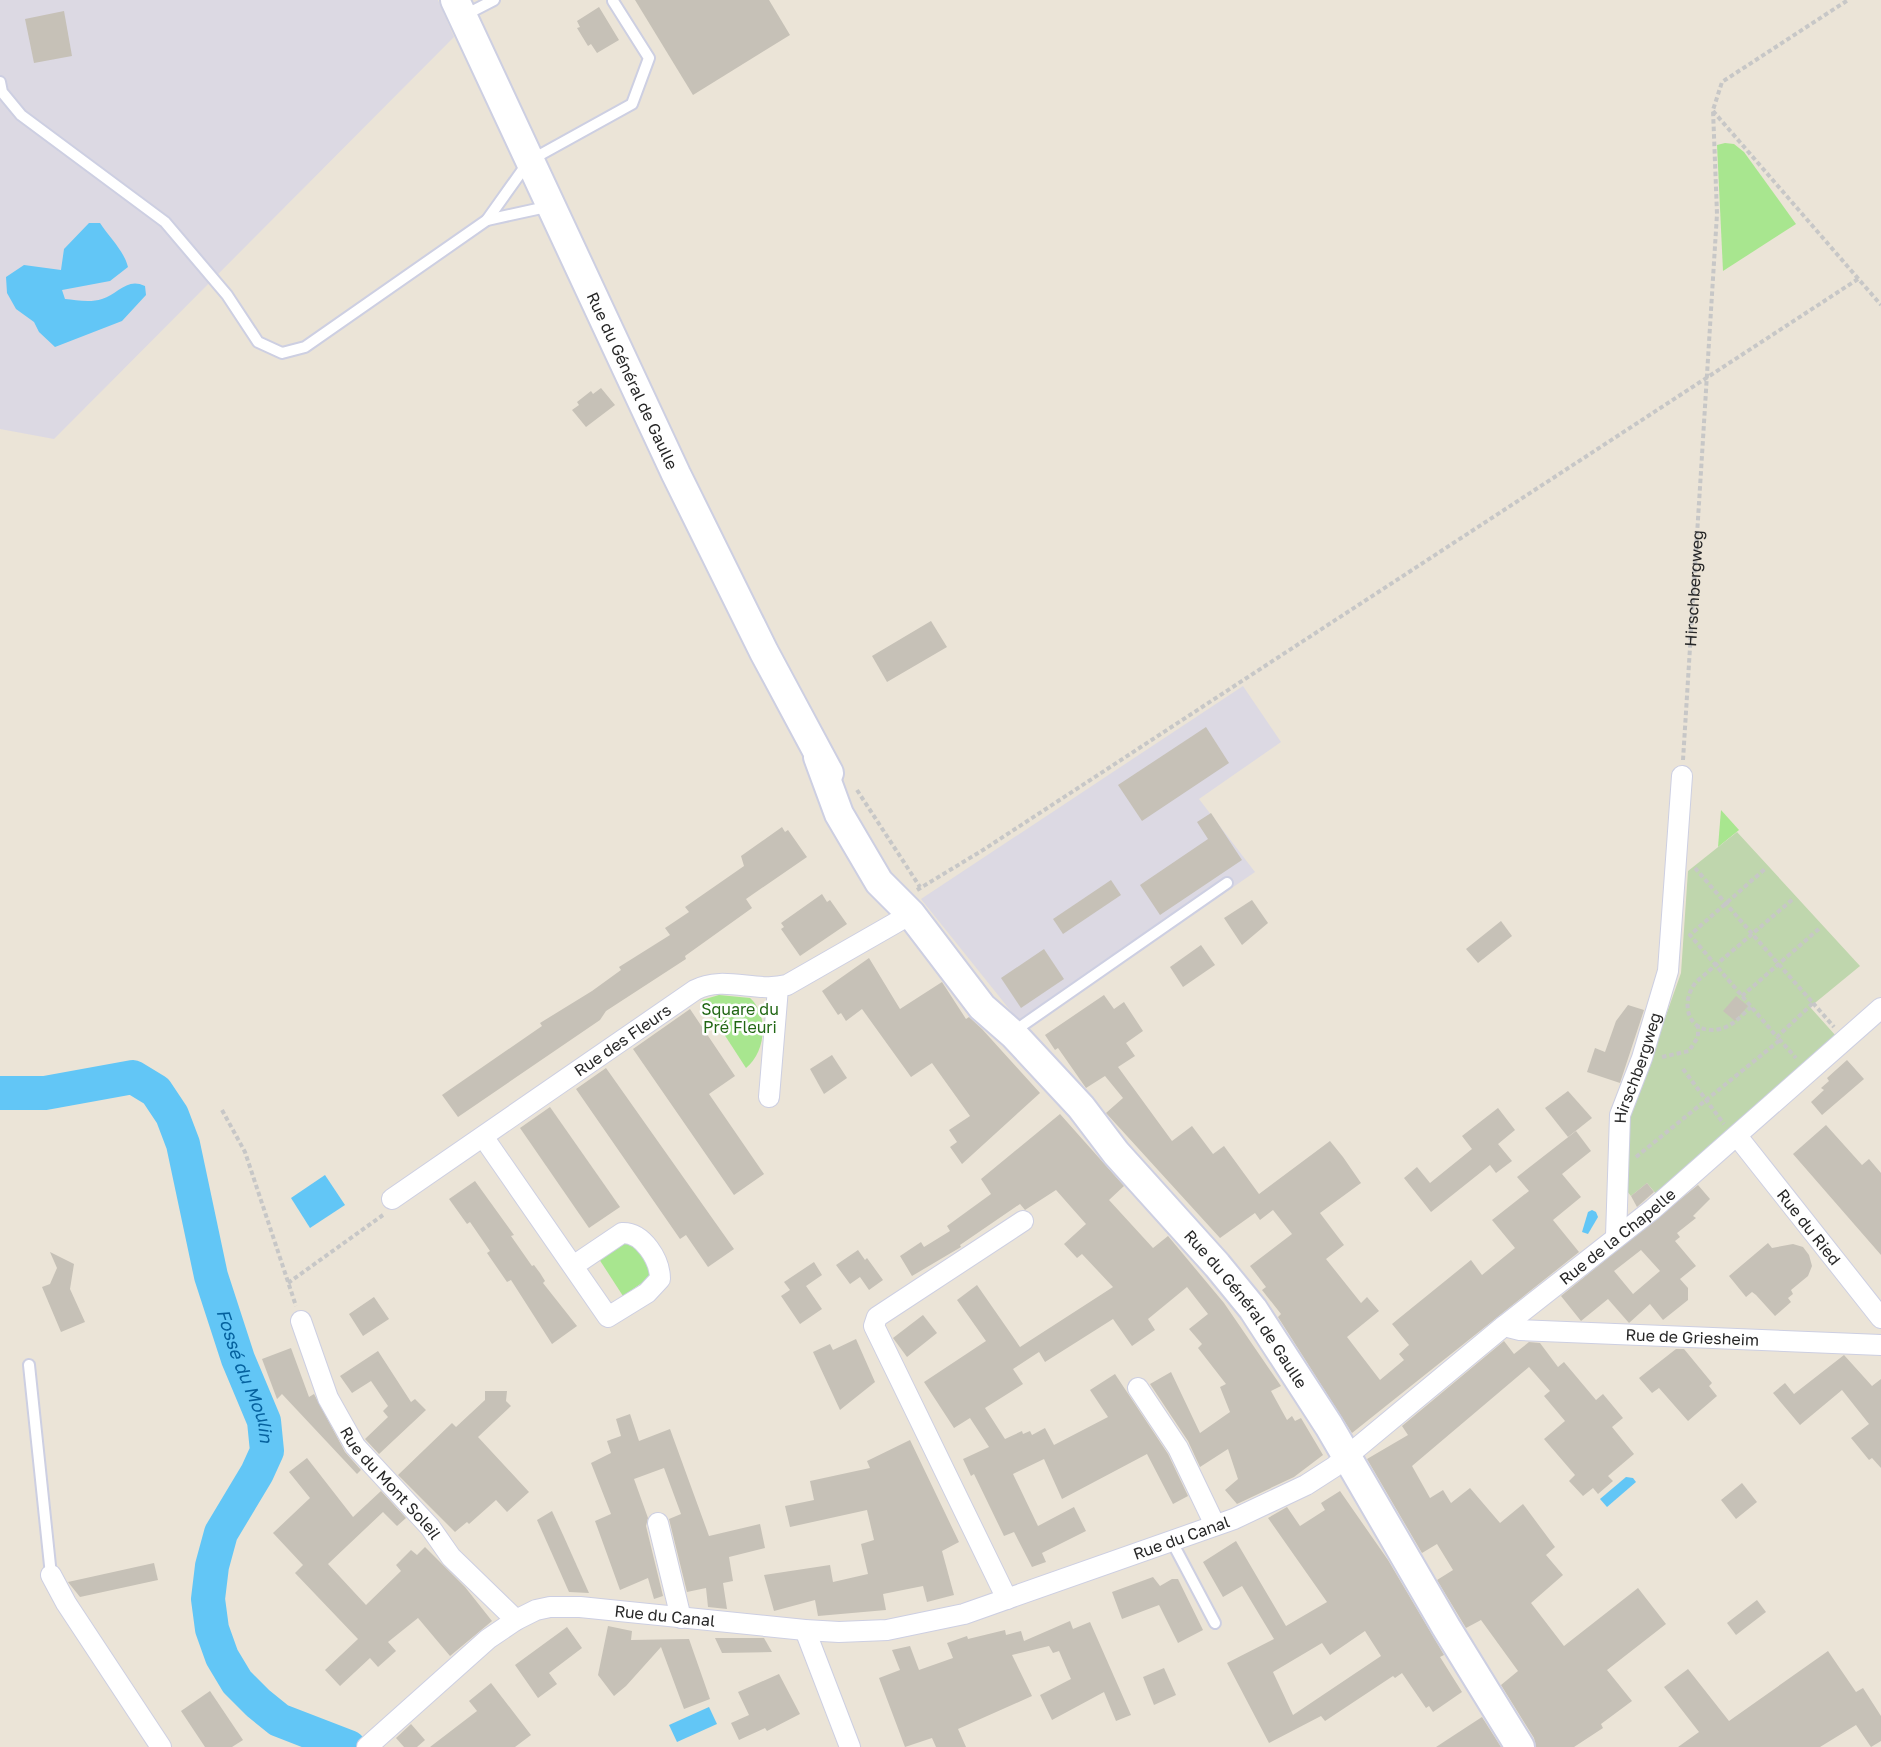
<svg xmlns="http://www.w3.org/2000/svg" width="1881" height="1747" viewBox="0 0 1881 1747" font-family="'Golos Text',sans-serif">
<style>
.industrial{fill:#dcd9e3}
.green{fill:#a8e68f}
.cemetery{fill:#bfd6ad}
.water{fill:#62c6f6}
.lines{fill:none;stroke-linecap:round;stroke-linejoin:round}
.river{stroke:#62c6f6;stroke-width:34}
.building{fill:#c6c1b7;fill-rule:evenodd}
.lane-casing{stroke:#cdcfe2;stroke-width:14}
.street-casing{stroke:#cdcfe2;stroke-width:22}
.secondary-casing{stroke:#cdcfe2;stroke-width:32}
.path{stroke:#c7c7c7;stroke-width:4;stroke-dasharray:4.5 3;stroke-linecap:butt}
.lane{stroke:#fff;stroke-width:10}
.street{stroke:#fff;stroke-width:20}
.secondary{stroke:#fff;stroke-width:28}
.labels{text-anchor:middle;stroke-width:5;stroke-linejoin:round;paint-order:stroke}
.street-label{font-size:16px;fill:#272727;stroke:#fff}
.park-label{font-size:16px;fill:#216714;stroke:#fff}
.water-label{font-size:18px;font-style:italic;fill:#05619e;stroke:#fff}
</style>
<rect width="100%" height="100%" fill="#ebe4d7"/>
<!-- industrial -->
<g class="industrial">
<polygon points="0,0 438,0 454,37 54,439 0,429"/>
<polygon points="1243,686 1281,742 1199,799 1255,872 1026,1030 921,899"/>
</g>
<!-- green -->
<g class="green">
<polygon points="1725,143 1734,144 1744,152 1796,224 1723,271 1717,145"/>
<polygon points="1721,810 1739,830 1718,847"/>
<path d="M719 995 750 998C770 1016 765 1053 746 1068L702 1000Z"/>
<polygon points="625,1240 636,1244 653,1271 649,1278 623,1296 599,1259"/>
</g>
<!-- cemetery -->
<polygon class="cemetery" points="1737,832 1860,966 1810,1007 1836,1036 1657,1195 1647,1183 1631,1196 1626,1190 1627,1126 1681,973 1688,871"/>
<!-- water -->
<g class="water">
<path d="M89 223H100C110 238 124 251 128 267L110 281 62 290 65 299C76 300 90 303 102 299 118 294 127 277 145 286L146 295 122 321 55 347 39 332 34 322 16 309 7 293 6 277 24 265 61 270 64 249Z"/>
<polygon points="325,1175 345,1205 310,1228 291,1198"/>
<polygon points="1592,1210 1596,1212 1598,1217 1588,1234 1582,1232 1588,1212"/>
<polygon points="1626,1477 1633,1478 1636,1482 1607,1507 1600,1499"/>
<polygon points="709,1707 717,1724 677,1742 669,1725"/>
</g>
<g class="lines">
<!-- river -->
<path class="river" id="s1" d="M0 1093H45L133 1077 156 1091 172 1115 183 1144 211 1276 238 1359 264 1421 267 1451 257 1473 221 1533 212 1566 208 1599 212 1629 222 1657 237 1682 258 1703 279 1720 349 1747"/>
</g>
<!-- building -->
<g class="building">
<polygon points="635,0 769,0 790,35 693,95"/>
<polygon points="599,7 619,40 597,53 591,44 588,46 577,28 580,27 577,21"/>
<polygon points="64,11 72,56 34,63 25,19"/>
<polygon points="601,388 615,405 586,427 572,410 579,405 577,402 591,391 593,394"/>
<polygon points="931,621 947,647 887,682 872,656"/>
<polygon points="1206,727 1229,763 1142,821 1118,785"/>
<polygon points="1211,813 1242,860 1160,915 1140,885 1208,839 1197,822"/>
<polygon points="782,827 785,832 788,830 807,857 746,899 752,908 685,956 686,959 606,1011 600,1020 458,1117 442,1095 542,1026 540,1023 592,991 621,970 619,967 670,935 665,928 689,912 685,907 744,866 741,856"/>
<polygon points="1111,880 1121,895 1063,934 1053,919"/>
<polygon points="822,894 827,902 830,900 847,924 800,956 781,929 784,927 781,923"/>
<polygon points="1252,900 1268,923 1242,945 1224,918"/>
<polygon points="1501,921 1512,936 1478,963 1466,949"/>
<polygon points="1201,945 1215,965 1183,987 1170,967"/>
<polygon points="1044,949 1064,979 1021,1008 1001,978"/>
<polygon points="869,958 900,1009 942,982 966,1019 969,1017 982,1029 1040,1093 962,1164 950,1147 957,1142 949,1130 970,1116 932,1063 911,1077 862,1009 846,1021 841,1013 838,1015 822,991"/>
<polygon points="1104,995 1114,1009 1124,1002 1143,1031 1126,1043 1135,1056 1118,1067 1172,1141 1192,1126 1213,1154 1224,1146 1259,1194 1330,1141 1343,1157 1361,1183 1320,1213 1344,1245 1326,1259 1361,1303 1367,1297 1379,1311 1347,1337 1380,1380 1404,1360 1399,1354 1409,1345 1392,1324 1471,1260 1482,1275 1515,1248 1492,1220 1529,1191 1517,1177 1576,1131 1591,1151 1562,1174 1581,1197 1553,1220 1579,1252 1352,1433 1278,1317 1281,1314 1262,1290 1266,1287 1250,1266 1292,1234 1273,1210 1260,1220 1255,1213 1220,1238 1106,1113 1123,1098 1105,1076 1086,1088 1058,1048 1055,1050 1045,1035"/>
<polygon points="1736,996 1748,1006 1735,1021 1723,1011"/>
<polygon points="1628,1005 1644,1010 1620,1083 1587,1072 1595,1048 1605,1052 1616,1021"/>
<polygon points="690,1009 735,1076 709,1094 764,1174 734,1195 633,1049"/>
<polygon points="832,1055 847,1078 824,1094 810,1069"/>
<polygon points="1847,1060 1864,1079 1822,1115 1811,1102 1824,1090 1821,1088 1829,1081 1827,1078"/>
<polygon points="606,1068 734,1249 708,1267 686,1235 680,1239 576,1089"/>
<polygon points="1568,1091 1592,1118 1568,1137 1545,1108"/>
<polygon points="550,1107 620,1207 589,1228 520,1128"/>
<polygon points="1498,1108 1515,1130 1498,1144 1512,1161 1496,1173 1490,1165 1431,1212 1404,1178 1417,1167 1430,1183 1472,1149 1462,1136"/>
<polygon points="1060,1114 1124,1186 1109,1200 1153,1248 1168,1236 1224,1303 1281,1386 1271,1391 1287,1420 1292,1416 1295,1421 1301,1418 1323,1455 1294,1477 1237,1504 1225,1490 1238,1479 1228,1449 1200,1467 1188,1441 1150,1384 1171,1372 1200,1433 1230,1412 1220,1387 1226,1384 1198,1348 1202,1344 1189,1329 1208,1314 1187,1287 1148,1319 1155,1330 1132,1346 1113,1319 1045,1362 1039,1352 1013,1369 1023,1384 985,1408 1005,1439 1022,1431 1023,1434 1030,1431 1032,1435 1045,1428 1054,1445 1108,1417 1090,1390 1115,1374 1168,1454 1188,1496 1173,1504 1147,1454 1062,1499 1044,1459 1013,1474 1038,1526 1074,1507 1086,1531 1042,1553 1046,1562 1032,1567 1014,1532 1004,1536 974,1474 971,1476 963,1459 989,1447 970,1418 954,1428 924,1382 986,1341 957,1300 977,1285 1020,1347 1113,1287 1082,1254 1077,1258 1064,1244 1086,1224 1056,1190 1025,1210 1020,1204 960,1245 961,1247 912,1276 900,1256 921,1242 924,1247 950,1231 947,1226 991,1194 981,1179"/>
<polygon points="1826,1125 1862,1165 1869,1159 1881,1173 1881,1255 1793,1154"/>
<polygon points="475,1181 514,1235 511,1236 532,1266 534,1265 540,1273 545,1281 543,1283 577,1326 552,1344 511,1280 507,1282 487,1253 490,1251 470,1222 467,1224 449,1199"/>
<polygon points="1647,1183 1654,1192 1637,1207 1631,1196"/>
<path d="M1698 1185 1710 1199 1693 1216 1696 1218 1677 1233 1680 1237 1675 1241 1696 1266 1680 1279 1688 1288V1300L1663 1320 1650 1304 1629 1323 1608 1299 1581 1321 1561 1296ZM1641 1250 1660 1271 1633 1294 1614 1271Z"/>
<polygon points="1768,1243 1772,1248 1793,1244 1803,1247 1809,1255 1812,1266 1808,1276 1791,1290 1793,1294 1788,1298 1791,1302 1775,1316 1756,1295 1752,1292 1746,1297 1729,1276"/>
<polygon points="858,1250 865,1260 867,1258 883,1280 869,1290 860,1277 850,1284 836,1265"/>
<polygon points="50,1252 74,1264 70,1289 85,1322 61,1332 42,1287 50,1284 57,1268"/>
<polygon points="814,1262 822,1275 806,1286 822,1309 800,1324 781,1296 790,1290 784,1282"/>
<polygon points="374,1297 389,1319 363,1336 349,1314"/>
<polygon points="923,1315 937,1333 907,1357 893,1338"/>
<polygon points="856,1339 875,1382 840,1410 813,1352 830,1344 833,1350"/>
<polygon points="1504,1341 1514,1354 1529,1342 1540,1343 1558,1367 1564,1362 1596,1400 1603,1394 1623,1418 1612,1427 1634,1454 1608,1476 1613,1481 1598,1494 1593,1488 1583,1496 1569,1481 1575,1475 1544,1439 1565,1421 1544,1396 1550,1391 1529,1367 1412,1466 1430,1498 1443,1490 1451,1503 1470,1488 1500,1523 1523,1504 1555,1547 1546,1555 1563,1575 1531,1603 1564,1646 1638,1588 1666,1624 1607,1670 1632,1701 1601,1724 1603,1728 1574,1747 1536,1747 1534,1738 1501,1685 1518,1671 1481,1620 1466,1628 1437,1580 1453,1570 1437,1544 1422,1553 1367,1459 1408,1435 1402,1426"/>
<polygon points="291,1348 309,1397 314,1394 345,1452 361,1470 357,1474 282,1394 277,1399 262,1359"/>
<polygon points="1676,1349 1684,1349 1712,1383 1709,1386 1717,1396 1688,1421 1659,1388 1652,1393 1639,1378"/>
<polygon points="378,1351 411,1402 415,1399 426,1410 379,1454 365,1439 388,1417 383,1411 388,1406 371,1381 352,1393 340,1376"/>
<polygon points="1844,1355 1872,1386 1881,1379 1881,1468 1872,1458 1869,1460 1851,1438 1869,1424 1842,1390 1800,1425 1773,1393 1785,1383 1794,1394"/>
<polygon points="485,1391 507,1391 506,1401 511,1406 478,1437 529,1492 507,1512 496,1500 469,1524 467,1522 455,1532 398,1475 452,1423 456,1427 485,1400"/>
<polygon points="630,1414 639,1441 670,1429 709,1536 760,1524 765,1548 729,1557 733,1581 723,1583 727,1609 708,1607 706,1588 687,1592 669,1519 681,1514 664,1468 634,1479 648,1518 646,1526 663,1596 654,1599 648,1578 620,1590 595,1521 611,1514 591,1463 611,1453 607,1441 621,1436 616,1419"/>
<polygon points="910,1440 959,1542 942,1551 954,1595 927,1602 923,1586 883,1594 886,1610 818,1616 815,1600 774,1611 764,1575 830,1565 833,1582 868,1574 861,1544 874,1540 867,1510 790,1527 785,1506 814,1500 810,1481 870,1468 867,1461"/>
<polygon points="307,1458 353,1517 381,1491 406,1518 397,1526 383,1512 328,1564 366,1605 401,1571 396,1565 411,1550 417,1555 425,1547 465,1587 492,1621 450,1656 418,1618 388,1642 396,1651 378,1667 370,1658 340,1686 325,1670 358,1639 295,1573 303,1565 273,1533 310,1498 289,1472"/>
<polygon points="1742,1483 1757,1502 1736,1519 1721,1500"/>
<path d="M1340 1491 1388 1560 1444 1655 1440 1657 1462 1692 1433 1712 1429 1706 1426 1708 1402 1673 1395 1678 1393 1676 1325 1721 1321 1716 1269 1743 1227 1663 1274 1639 1242 1586 1223 1597 1203 1562 1236 1541 1286 1626 1327 1602 1268 1518 1287 1507 1300 1526 1325 1510 1321 1503ZM1365 1631 1381 1656 1293 1715 1273 1672 1322 1643 1330 1655Z"/>
<polygon points="552,1511 564,1537 589,1593 569,1592 537,1520"/>
<polygon points="154,1563 158,1580 80,1597 68,1582"/>
<polygon points="1153,1577 1160,1586 1172,1579 1178,1579 1203,1630 1178,1643 1159,1605 1122,1619 1112,1592"/>
<polygon points="1757,1600 1766,1612 1736,1635 1727,1623"/>
<polygon points="1070,1621 1073,1629 1090,1622 1131,1715 1116,1721 1104,1692 1052,1720 1040,1695 1071,1679 1059,1651 1053,1653 1049,1646 1012,1655 1032,1696 958,1729 966,1747 936,1747 932,1738 905,1747 879,1678 900,1670 892,1650 910,1646 919,1670 953,1658 947,1643 967,1636 968,1639 1005,1630 1006,1635 1021,1631 1024,1641"/>
<polygon points="608,1626 632,1631 631,1640 689,1639 710,1699 684,1709 661,1647 626,1686 614,1696 598,1675"/>
<polygon points="567,1627 582,1648 549,1673 557,1684 538,1698 515,1665"/>
<polygon points="715,1638 764,1638 772,1652 722,1653"/>
<polygon points="1828,1651 1856,1692 1863,1688 1881,1716 1881,1741 1871,1747 1856,1725 1820,1747 1678,1747 1699,1732 1664,1687 1688,1669 1729,1721"/>
<polygon points="1164,1668 1176,1695 1154,1705 1143,1677"/>
<polygon points="779,1674 800,1714 767,1731 765,1728 739,1740 731,1723 749,1715 738,1692"/>
<polygon points="491,1683 531,1735 515,1747 430,1747 477,1711 469,1701"/>
<polygon points="210,1691 243,1740 232,1747 205,1747 181,1711"/>
<polygon points="1482,1717 1501,1747 1436,1747"/>
<polygon points="411,1724 425,1740 417,1747 404,1747 396,1738"/>
</g>
<g class="lines">
<!-- lane casing -->
<g class="lane-casing">
<g id="lane">
<polyline points="465,15 494,0"/>
<polyline points="0,82 2,92 21,115 165,222 227,295 258,342 282,353 305,347 487,220 529,161 632,104 649,58 613,1"/>
<polyline points="487,220 551,206"/>
<polyline points="1015,1035 1023,1025 1227,883"/>
<polyline points="29,1365 51,1575"/>
<polyline points="1171,1540 1215,1623"/>
</g>
</g>
<!-- street casing -->
<g class="street-casing">
<g id="street">
<polyline points="769,1097 778,988"/>
<path id="s3" d="M1737 1136 1881 1318"/>
<path d="M484 1138 608 1317 647 1293 660 1279C660 1260 643 1232 622 1233L573 1266"/>
<path id="s4" d="M392 1199 695 990C723 975 757 993 787 985L911 914"/>
<path id="s5" d="M1616 1236 1620 1115 1642 1058 1668 971 1682 776"/>
<path id="s6" d="M301 1321 328 1398 355 1446 430 1527 451 1557 516 1620"/>
<path id="s7" d="M1504 1326 1520 1330 1881 1345"/>
<polyline points="1138,1388 1178,1448 1215,1525"/>
<polyline points="658,1523 681,1618"/>
<polyline points="51,1575 66,1603 161,1747"/>
<polyline points="1007,1599 874,1326 877,1317 1023,1221"/>
<polyline points="805,1630 850,1747"/>
<path id="s8" d="M367 1747 488 1639 516 1620 536 1610 550 1607H580L805 1630 839 1632 887 1630 964 1614 1234 1519 1306 1485 1334 1467 1504 1326 1653 1209 1881 1008"/>
</g>
</g>
<!-- secondary casing -->
<g class="secondary-casing">
<g id="secondary">
<path id="s9" d="M455 0 676 474 764 652 829 773"/>
<path id="s10" d="M818 757 839 814 879 882 911 914 982 1007 1014 1035 1081 1107 1116 1153 1217 1265 1253 1309 1329 1426 1446 1627 1520 1747"/>
</g>
</g>
<!-- path -->
<g class="path">
<polyline points="1713,111 1881,305"/>
<path id="s2" d="M1683 760 1717 214 1713 110 1722 82 1848 0"/>
<polyline points="857,790 920,887"/>
<path d="M1695 868C1734 913 1773 958 1813 1003L1777 1037 1690 935 1766 868"/>
<polyline points="917,890 983,850 1858,279"/>
<polyline points="1742,996 1821,927"/>
<polyline points="1813,1003 1834,1027"/>
<path d="M1751 1007C1742 1015 1733 1026 1720 1029 1688 1036 1679 1003 1696 982L1793 899"/>
<polyline points="1779,1039 1796,1058"/>
<polyline points="1662,1057 1689,1051 1698,1037 1698,1025"/>
<polyline points="1683,1069 1724,1124"/>
<polyline points="222,1110 245,1152 296,1306"/>
<polyline points="1636,1157 1780,1040"/>
<polyline points="288,1283 383,1215"/>
</g>
<!-- lane -->
<use href="#lane" class="lane"/>
<!-- street -->
<use href="#street" class="street"/>
<!-- secondary -->
<use href="#secondary" class="secondary"/>
</g>
<g class="labels">
<!-- street labels -->
<g class="street-label">
<text dy="6" stroke="none"><textPath href="#s9" startOffset="420">Rue du Général de Gaulle</textPath></text>
<text dy="6" stroke="none"><textPath href="#s2" startOffset="172">Hirschbergweg</textPath></text>
<text dy="6" stroke="none"><textPath href="#s4" startOffset="280">Rue des Fleurs</textPath></text>
<text dy="6" stroke="none"><textPath href="#s5" startOffset="171">Hirschbergweg</textPath></text>
<text dy="6" stroke="none"><textPath href="#s3" startOffset="116">Rue du Ried</textPath></text>
<text dy="6" stroke="none"><textPath href="#s8" startOffset="1414">Rue de la Chapelle</textPath></text>
<text dy="6" stroke="none"><textPath href="#s10" startOffset="704">Rue du Général de Gaulle</textPath></text>
<text dy="6" stroke="none"><textPath href="#s7" startOffset="189">Rue de Griesheim</textPath></text>
<text dy="6" stroke="none"><textPath href="#s6" startOffset="188">Rue du Mont Soleil</textPath></text>
<text dy="6" stroke="none"><textPath href="#s8" startOffset="880">Rue du Canal</textPath></text>
<text dy="6" stroke="none"><textPath href="#s8" startOffset="348">Rue du Canal</textPath></text>
</g>
<!-- park labels -->
<g class="park-label">
<text x="740" y="1015">Square du<tspan x="740" dy="18">Pré Fleuri</tspan></text>
</g>
<!-- water labels -->
<g class="water-label">
<text dy="6" stroke="none"><textPath href="#s1" startOffset="462">Fossé du Moulin</textPath></text>
</g>
</g>
</svg>
